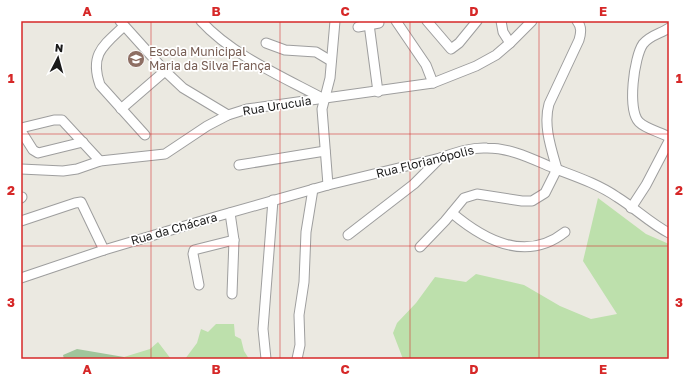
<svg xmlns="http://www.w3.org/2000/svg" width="690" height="380" viewBox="0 0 690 380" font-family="'Golos Text',sans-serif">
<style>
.grass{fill:#bde0ac}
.forest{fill:#a0c59b}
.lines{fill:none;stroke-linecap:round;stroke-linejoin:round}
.minor-casing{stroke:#9e9e9e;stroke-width:11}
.minor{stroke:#fff;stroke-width:9}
.grid{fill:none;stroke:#d62828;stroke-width:1;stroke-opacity:0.55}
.labels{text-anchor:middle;stroke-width:3.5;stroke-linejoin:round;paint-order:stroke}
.education-label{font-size:12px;fill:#785e54;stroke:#fff;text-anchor:start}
.street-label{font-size:12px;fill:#1a1a1a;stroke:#fff}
.neatline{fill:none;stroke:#d62828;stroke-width:1.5}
.grid-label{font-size:13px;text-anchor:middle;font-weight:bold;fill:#d62828}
</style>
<rect width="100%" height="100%" fill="#ebe9e1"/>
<!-- grass -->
<g class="grass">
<polygon points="598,198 646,234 669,244 669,359 403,359 393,333 397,323 416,303 435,277 466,282 476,274 524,285 560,306 591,319 617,314 583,261"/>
<polygon points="216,324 234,324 235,336 241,339 244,351 249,359 185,359 197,343 201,329 208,332"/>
<polygon points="158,342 171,359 126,359 124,357 150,349"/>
</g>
<!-- forest -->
<polygon class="forest" points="77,349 124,357 126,359 64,359 63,355"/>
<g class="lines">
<!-- minor casing -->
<g class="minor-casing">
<g id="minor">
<polyline points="120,21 165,71 183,88 228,115"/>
<path d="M201 21C232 55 283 77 324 99"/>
<polyline points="396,21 426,65 433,83"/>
<polyline points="427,21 451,49 459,43 477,21"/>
<polyline points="501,21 503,32 510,43"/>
<polyline points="369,24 378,92"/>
<path d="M124 26C104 45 89 54 100 85L145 135"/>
<polyline points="358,27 379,23"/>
<path d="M669 28C660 34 650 35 643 44 634 57 627 110 639 122 646 129 660 132 669 137"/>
<polyline points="266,43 285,50 316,52 331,61"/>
<polyline points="121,109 165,71"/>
<polyline points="21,128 54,120 62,120 100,161"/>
<polyline points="21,131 33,150 38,153 83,142"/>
<polyline points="239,165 325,151"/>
<polyline points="21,169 63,171 77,169 100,161 165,154 207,126 228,115 247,109 433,83 476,66 496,55 510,43 532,21"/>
<polyline points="328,185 322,109 330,78 335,21"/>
<polyline points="21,198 22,197"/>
<polyline points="631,208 646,185 669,141"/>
<polyline points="230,213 234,240 232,294"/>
<path d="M452 213C484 240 526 263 565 232"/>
<polyline points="21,221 75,203 81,202 104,250"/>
<polyline points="348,235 414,184 440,158"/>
<path d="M420 247 445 221 464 198 477 194 522 201H532L545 193 557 169C551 148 543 125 549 104L579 40C581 33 582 27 577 21"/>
<path d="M21 278 104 250 215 217 328 185 440 158C455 153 471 147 487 148 512 148 534 160 556 169 577 177 598 184 617 197 635 208 650 223 669 233"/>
<polyline points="199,285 193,254 194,250 234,240"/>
<polyline points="266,359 263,329 273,200"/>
<polyline points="297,359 300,345 299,315 304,282 306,232 313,189"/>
</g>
</g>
<!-- minor -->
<use href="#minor" class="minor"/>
</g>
<!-- grid -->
<path class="grid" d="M151 21V359M280 21V359M410 21V359M539 21V359M21 134H669M21 246H669"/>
<!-- icons -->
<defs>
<g id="school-disc" transform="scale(0.9)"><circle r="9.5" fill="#8d6e63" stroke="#fff"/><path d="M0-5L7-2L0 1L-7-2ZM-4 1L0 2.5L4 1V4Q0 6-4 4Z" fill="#fff"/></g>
</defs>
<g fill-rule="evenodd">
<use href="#school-disc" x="136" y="59"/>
</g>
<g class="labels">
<!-- education labels -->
<g class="education-label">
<text x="149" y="56">Escola Municipal<tspan x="149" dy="14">Maria da Silva França</tspan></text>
</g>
<!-- street labels -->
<g class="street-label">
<text transform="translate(277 106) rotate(-9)" y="4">Rua Urucuia</text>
<text transform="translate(425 162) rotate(-14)" y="4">Rua Florianópolis</text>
<text transform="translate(174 229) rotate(-16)" y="4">Rua da Chácara</text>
</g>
</g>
<!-- border -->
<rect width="690" height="380" fill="none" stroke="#ffffff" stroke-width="44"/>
<!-- north arrow -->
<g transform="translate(58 58) rotate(6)" stroke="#ffffff" stroke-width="3" paint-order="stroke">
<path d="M0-3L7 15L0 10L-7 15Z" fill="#1a1a1a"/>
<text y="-6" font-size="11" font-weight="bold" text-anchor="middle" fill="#1a1a1a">N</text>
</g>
<rect x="22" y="22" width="646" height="336" class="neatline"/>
<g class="grid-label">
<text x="87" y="16">A</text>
<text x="216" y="16">B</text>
<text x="345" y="16">C</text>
<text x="474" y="16">D</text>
<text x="603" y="16">E</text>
<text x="11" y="83">1</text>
<text x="679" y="83">1</text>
<text x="11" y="195">2</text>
<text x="679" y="195">2</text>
<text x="11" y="307">3</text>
<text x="679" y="307">3</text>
<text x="87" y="374">A</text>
<text x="216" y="374">B</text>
<text x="345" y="374">C</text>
<text x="474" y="374">D</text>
<text x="603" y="374">E</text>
</g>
</svg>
